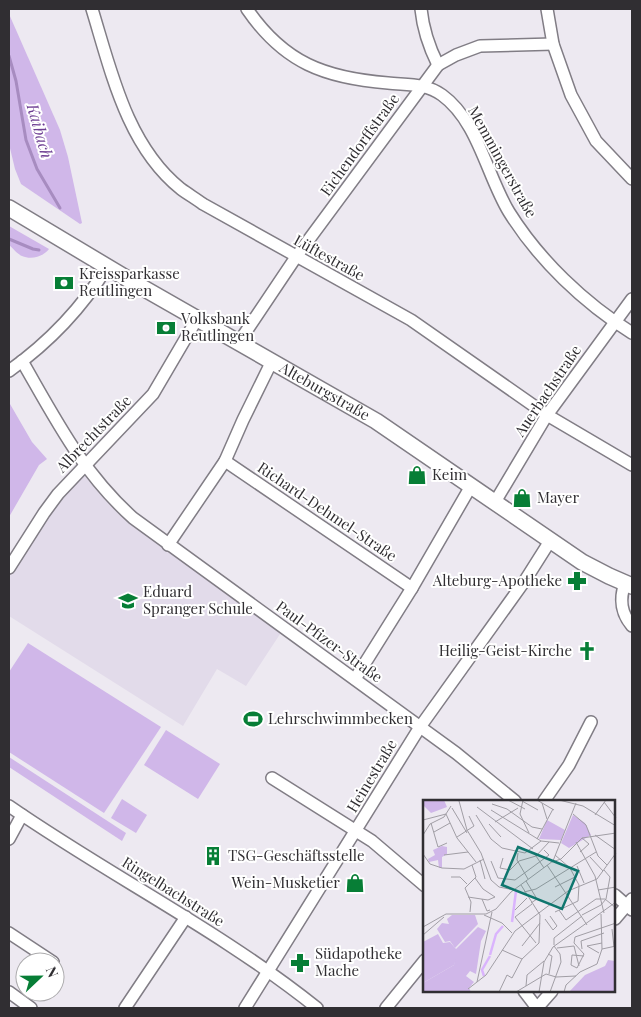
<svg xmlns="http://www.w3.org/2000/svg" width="641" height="1017" viewBox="0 0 641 1017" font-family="'Playfair Display',serif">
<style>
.built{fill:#e2dbea}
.green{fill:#d0b7e9}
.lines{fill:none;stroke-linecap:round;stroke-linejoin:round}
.stream{stroke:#a78cc0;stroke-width:3}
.minor-casing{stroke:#817d85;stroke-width:14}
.secondary-casing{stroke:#817d85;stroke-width:18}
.minor{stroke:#fff;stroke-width:11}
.secondary{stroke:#fff;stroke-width:15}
.labels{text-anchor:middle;stroke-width:4;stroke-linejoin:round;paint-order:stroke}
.street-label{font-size:15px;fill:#302e32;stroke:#fff}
.poi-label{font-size:15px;fill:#302e32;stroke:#fff;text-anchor:start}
.water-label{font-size:16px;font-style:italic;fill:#6c3d91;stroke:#fff}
.inset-river{fill:none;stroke:#dab4fd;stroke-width:2.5}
.inset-road{fill:none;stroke:#a19ea5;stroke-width:1}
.view{fill:#0f766e;fill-opacity:0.15;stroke:#0f766e;stroke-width:2.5}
.inset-edge{fill:none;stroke:#302e32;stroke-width:2.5}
</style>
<rect width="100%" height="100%" fill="#ede9f1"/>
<!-- built -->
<polygon class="built" points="84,465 108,494 284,628 246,686 217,669 183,726 9,616 9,568"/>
<!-- green -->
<g class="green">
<polygon points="9,14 60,130 68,157 82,223 80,224 21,184 15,169 9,144"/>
<path d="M9 226 49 249C43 257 31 260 22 256 17 254 13 248 9 245Z"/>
<polygon points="10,404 32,442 47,459 39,465 9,517 9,405"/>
<polygon points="28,643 161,727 104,813 9,752 9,672"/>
<polygon points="166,730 220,764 198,799 144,765"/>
<polygon points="9,757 126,833 122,841 9,767"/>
<polygon points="122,799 147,815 136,833 111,818"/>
</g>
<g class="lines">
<!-- stream -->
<g class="stream">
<polyline points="9,56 16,81 26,140 37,169 60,208"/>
<polyline points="9,239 33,249 39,250"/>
</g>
<!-- minor casing -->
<g class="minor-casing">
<g id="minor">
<path d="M92 9C111 71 127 146 181 189 188 194 196 199 203 204L411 320 547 415 632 465"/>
<path d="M247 9C284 63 325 78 388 83 407 85 426 83 442 95 478 121 487 176 509 212 539 260 584 303 632 333"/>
<path d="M421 9C423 29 429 47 438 65"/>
<polyline points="547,9 553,44 571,95 596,141 632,179"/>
<polyline points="239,342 296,257 438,65 456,55 480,46 553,44"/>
<path d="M22 361C56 420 82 472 133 518L456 753 515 801"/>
<path d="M9 371C48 343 82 308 107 267"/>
<polyline points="225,461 412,588"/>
<polyline points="495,502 547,415 632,299"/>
<polyline points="168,545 225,461 243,420 272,361"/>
<polyline points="9,568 44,513 58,494 153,394 197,319"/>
<path d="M625 583C619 600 621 613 632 626"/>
<polyline points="355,679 412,588 471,486"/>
<polyline points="272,778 372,841 425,886"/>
<polyline points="544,801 569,765 591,722"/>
<path d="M9 806C110 876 221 931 317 1008"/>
<polyline points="9,839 22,815"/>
<polyline points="615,895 632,910"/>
<polyline points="615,919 632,899"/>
<polyline points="9,933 53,962"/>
<polyline points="524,991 537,1008"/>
<polyline points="9,992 31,1008"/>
<polyline points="125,1008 186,917"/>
<polyline points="245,1008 420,727 526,579 550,541"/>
<polyline points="386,1008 425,960"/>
<polyline points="537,1008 552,991"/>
</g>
</g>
<!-- secondary casing -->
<g class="secondary-casing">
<g id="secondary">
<path id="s1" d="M9 208 131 281 376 421 582 562 609 576 632 586"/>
</g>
</g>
<!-- minor -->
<use href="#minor" class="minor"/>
<!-- secondary -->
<use href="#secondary" class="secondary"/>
</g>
<!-- icons -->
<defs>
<g id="bank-bare" transform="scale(1.5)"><path d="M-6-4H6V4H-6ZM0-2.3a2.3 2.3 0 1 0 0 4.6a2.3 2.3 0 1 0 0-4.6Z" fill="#077e36" stroke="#fff" stroke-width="2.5" paint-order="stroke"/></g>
<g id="shop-bare" transform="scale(1.5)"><path d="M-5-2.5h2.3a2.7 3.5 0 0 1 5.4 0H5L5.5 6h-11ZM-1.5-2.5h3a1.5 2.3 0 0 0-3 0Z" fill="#077e36" stroke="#fff" stroke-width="2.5" paint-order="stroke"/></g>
<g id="pharmacy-bare" transform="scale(1.5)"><path d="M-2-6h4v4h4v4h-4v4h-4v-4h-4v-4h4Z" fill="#077e36" stroke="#fff" stroke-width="2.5" paint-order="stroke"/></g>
<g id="school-bare" transform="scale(1.5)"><path d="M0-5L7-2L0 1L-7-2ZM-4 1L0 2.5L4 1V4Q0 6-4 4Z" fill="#077e36" stroke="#fff" stroke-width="2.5" paint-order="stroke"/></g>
<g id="church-bare" transform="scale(1.5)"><path d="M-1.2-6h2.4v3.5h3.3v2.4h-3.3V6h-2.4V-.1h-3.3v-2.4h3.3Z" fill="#077e36" stroke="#fff" stroke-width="2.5" paint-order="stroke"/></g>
<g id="stadium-bare" transform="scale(1.5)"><path d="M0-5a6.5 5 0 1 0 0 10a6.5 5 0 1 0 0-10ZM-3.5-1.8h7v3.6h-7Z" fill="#077e36" stroke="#fff" stroke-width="2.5" paint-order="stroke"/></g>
<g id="building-bare" transform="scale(1.5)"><path d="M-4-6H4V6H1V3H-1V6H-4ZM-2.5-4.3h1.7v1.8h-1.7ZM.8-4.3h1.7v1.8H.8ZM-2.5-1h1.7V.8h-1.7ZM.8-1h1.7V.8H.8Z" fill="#077e36" stroke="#fff" stroke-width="2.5" paint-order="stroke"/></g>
</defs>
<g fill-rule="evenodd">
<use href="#bank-bare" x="64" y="283"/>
<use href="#bank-bare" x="166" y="328"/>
<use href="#shop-bare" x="417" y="475"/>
<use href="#shop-bare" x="522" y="498"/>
<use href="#pharmacy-bare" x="577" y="581"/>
<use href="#school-bare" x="128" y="601"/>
<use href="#church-bare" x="587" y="651"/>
<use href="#stadium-bare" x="253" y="719"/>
<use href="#building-bare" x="213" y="856"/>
<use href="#shop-bare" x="355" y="883"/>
<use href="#pharmacy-bare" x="300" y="963"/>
</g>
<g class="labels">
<!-- street labels -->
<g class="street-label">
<text transform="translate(360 145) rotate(-54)" y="5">Eichendorffstraße</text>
<text transform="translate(502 162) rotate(61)" y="5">Memmingerstraße</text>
<text transform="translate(329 258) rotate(29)" y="5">Lüftestraße</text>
<text dy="5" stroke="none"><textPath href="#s1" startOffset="365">Alteburgstraße</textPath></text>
<text transform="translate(548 391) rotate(-56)" y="5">Auerbachstraße</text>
<text transform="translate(94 434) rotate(-46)" y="5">Albrechtstraße</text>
<text transform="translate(327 512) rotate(34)" y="5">Richard-Dehmel-Straße</text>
<text transform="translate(329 642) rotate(36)" y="5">Paul-Pfizer-Straße</text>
<text transform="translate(372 776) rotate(-59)" y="5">Heinestraße</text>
<text transform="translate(173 892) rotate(32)" y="5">Ringelbachstraße</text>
</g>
<!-- poi labels -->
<g class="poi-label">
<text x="79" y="279">Kreissparkasse<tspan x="79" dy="17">Reutlingen</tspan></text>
<text x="181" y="324">Volksbank<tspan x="181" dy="17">Reutlingen</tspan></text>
<text x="432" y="480">Keim</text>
<text x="537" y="503">Mayer</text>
<text x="562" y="586" text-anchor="end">Alteburg-Apotheke</text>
<text x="143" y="597">Eduard<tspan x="143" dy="17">Spranger Schule</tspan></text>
<text x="572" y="656" text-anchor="end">Heilig-Geist-Kirche</text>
<text x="268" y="724">Lehrschwimmbecken</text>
<text x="228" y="861">TSG-Geschäftsstelle</text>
<text x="340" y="888" text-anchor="end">Wein-Musketier</text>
<text x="315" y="959">Südapotheke<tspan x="315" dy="17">Mache</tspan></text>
</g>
<!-- water labels -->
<g class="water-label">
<text transform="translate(40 131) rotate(74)" y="6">Kaibach</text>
</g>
</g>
<!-- overview -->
<g transform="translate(423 800)">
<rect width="192" height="192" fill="#ede9f1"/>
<path d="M0 0H21L24 7 8 13 0 5ZM29 115H52L55 124 32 148 27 141 22 142 14 129 19 123 26 124 24 119ZM55 127 63 131 58 141 53 174 47 171 43 176 51 182 46 188 48 192H0V183L31 165 33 149ZM185 160 192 161V192H146L162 175 182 166Z" fill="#d0b7e9"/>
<path d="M150 15 162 23 168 35 146 48 138 43ZM124 20 142 30 138 40 116 39ZM19 46 24 47V54L19 57V68H16L15 60 6 62 5 59 12 55 10 50ZM15 134 20 143 27 142 33 149V159L31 165 0 183V142Z" fill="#d0b7e9"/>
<path class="inset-river" d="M89 122 93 91M67 155 73 134 80 126M61 176 59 170 67 156"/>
<path class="inset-road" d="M85 0 102 9M100 0 97 14 106 33M114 0 131 10M136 0 160 6 193 26M36 1 44 30 58 53 68 80 76 87 91 90M99 1 115 10M181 2 193 18M119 3 124 19M69 4 84 9 109 27 119 29M54 7 110 49M29 8 44 33M68 10 118 41 136 43M23 14 34 38 53 62M150 14 163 25 175 56 184 65M53 15 68 39 79 48 102 53 118 41M172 15 183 0M0 20 23 14M72 22 95 8M8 23 15 47 24 43M66 24 78 37M11 32 27 23M0 35 7 24 21 17 28 6M172 35 193 50M34 37 51 26 46 16M114 39 130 9M153 42 172 76 181 113M157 52 166 44 159 38M95 53 94 60 105 79M111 53 121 68M0 54 7 64 19 68 41 69 61 59M21 55 45 52M132 55 147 68 156 85M167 57 180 71M80 58 77 68 87 70 96 61 113 56 126 42M57 60 62 79M68 61 75 78 92 80 126 55 121 50M129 62 138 59 159 38 193 33M124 65 164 125M154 66 161 83M28 77H37L44 84M103 81 114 99 108 103M98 85 117 115 116 143M132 87 152 77M175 90 193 87M101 92 113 89 173 52M45 97 65 100 72 97 60 89 52 78M59 99 64 111 67 110M109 104 92 117 113 143M92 110 104 98M136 110 143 120 173 99H182L193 108M47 112 48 102 42 88 53 77 49 65M132 112 155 101 156 85M178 114 179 149M61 115 79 123 89 133M159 115 178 105 183 99 187 77 181 70M122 119 130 130 134 126 127 116M0 127 23 114H63L73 109 88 92 130 61 153 3M189 129 191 147M0 135 21 117M131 145V138L159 116M99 146 117 123M134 148 151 146 156 166M159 149 158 141 181 133M79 150 99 159M176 153 164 146 179 143M125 154 129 156 126 174M154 168 161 154 151 143 152 137 193 123M154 168 148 165 149 155 161 156M54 182 69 112M103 186 104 175 121 161M45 189 63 175 92 131 145 91 174 79 193 53M76 192 84 175 89 178 99 159 116 143M93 192 123 174 133 177 153 176M116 192 121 162 130 147 193 102M127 192 138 162 137 154 131 146M141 192 143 185 157 172 174 164 179 149 193 146"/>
<path class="view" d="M95 47 155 71 139 109 79 85Z"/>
<rect width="192" height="192" class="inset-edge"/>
</g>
<!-- border -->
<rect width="641" height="1017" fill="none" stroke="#302e32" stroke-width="20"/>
<!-- north arrow -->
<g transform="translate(40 977) rotate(68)"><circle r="24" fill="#ffffff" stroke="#acabad"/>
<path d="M0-4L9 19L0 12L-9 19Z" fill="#077e36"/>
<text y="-8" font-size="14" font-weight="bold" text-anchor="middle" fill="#302e32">N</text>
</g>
</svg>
